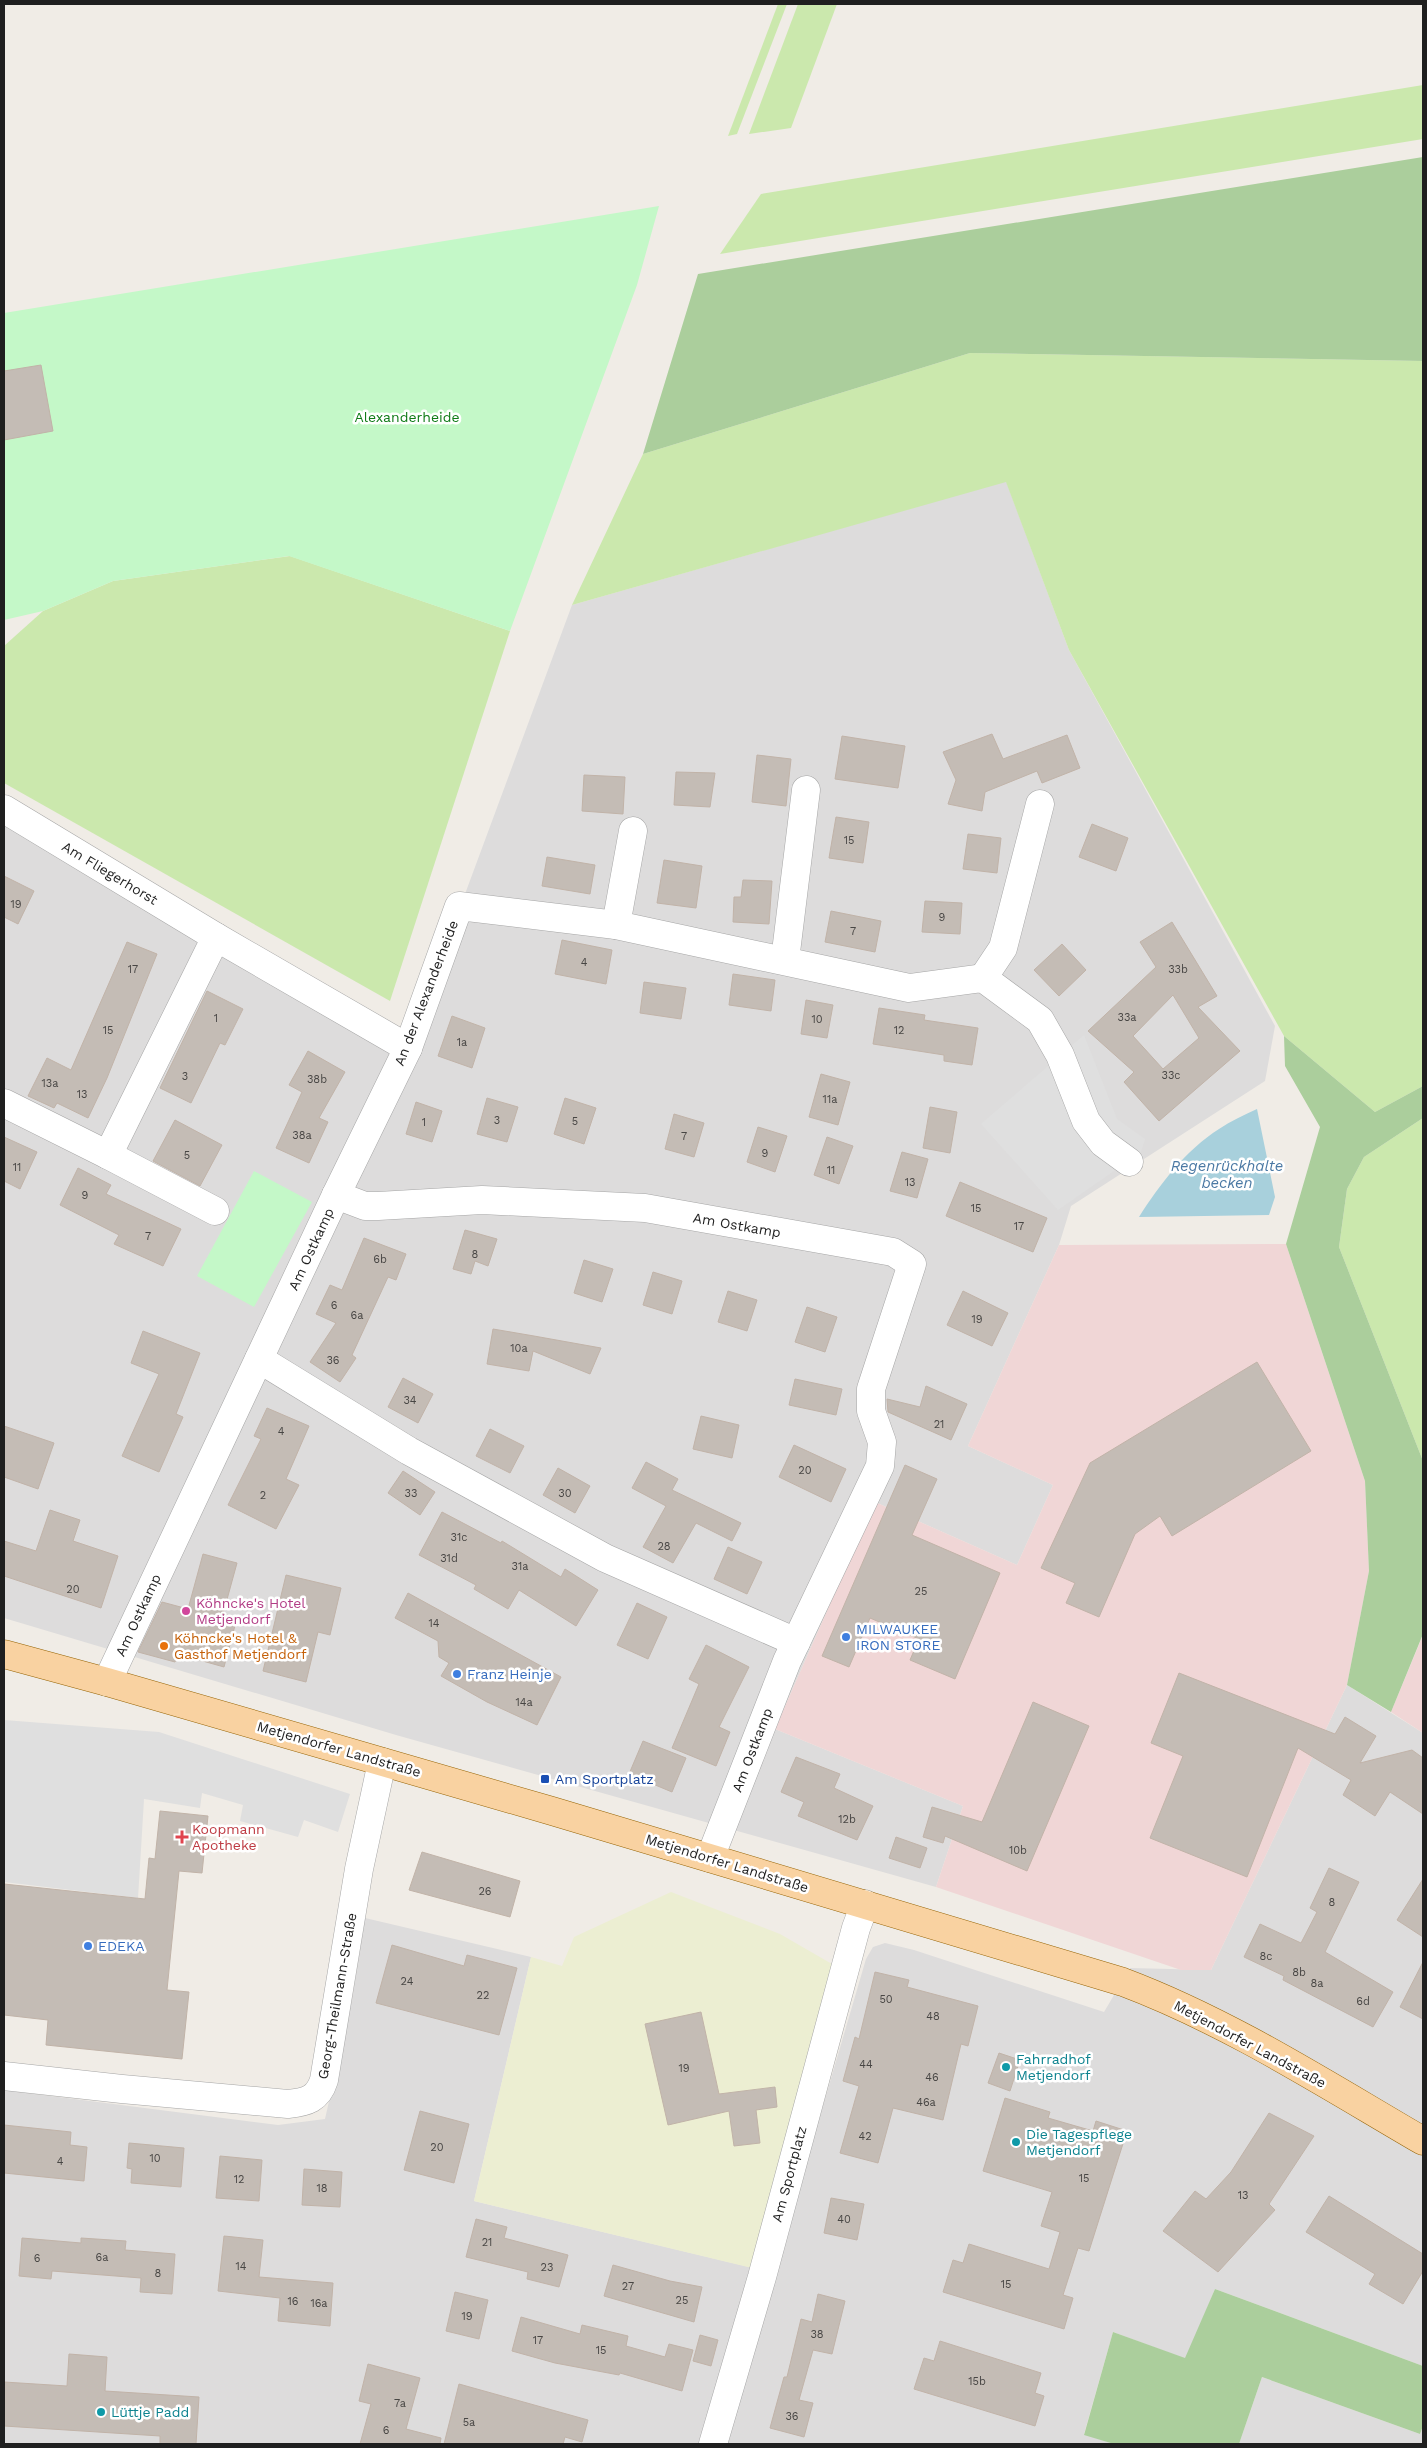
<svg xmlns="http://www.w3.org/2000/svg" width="1427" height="2448" viewBox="0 0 1427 2448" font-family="'Work Sans',sans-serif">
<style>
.residential{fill:#dddcdc}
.commercial{fill:#f0d6d6}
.farmland{fill:#eceed2}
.grass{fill:#cbe8ad}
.forest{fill:#abce9c}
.park{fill:#c4f8c8}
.parking{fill:#dfdfdf}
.water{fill:#a8d0dc}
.building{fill:#c4bcb5;stroke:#c1b3a8;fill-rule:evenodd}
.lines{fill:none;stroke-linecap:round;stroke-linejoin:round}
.minor-casing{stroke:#a6a6a6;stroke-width:29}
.major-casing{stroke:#966405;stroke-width:29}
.minor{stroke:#fff;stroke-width:28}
.major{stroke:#f9d2a1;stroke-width:28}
.hotel-dot{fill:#d1479c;stroke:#fff;stroke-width:2}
.shop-dot{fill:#3f7fe0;stroke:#fff;stroke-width:2}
.food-dot{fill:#e8710a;stroke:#fff;stroke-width:2}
.transit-dot{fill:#1a4fb4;stroke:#fff;stroke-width:2}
.health-dot{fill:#e0444e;stroke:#fff;stroke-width:2}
.culture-dot{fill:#0f9aa8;stroke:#fff;stroke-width:2}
.labels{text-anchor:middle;stroke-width:5;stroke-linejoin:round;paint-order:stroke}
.number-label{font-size:11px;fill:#484644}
.park-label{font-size:14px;fill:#0f7b17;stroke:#fff}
.street-label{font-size:14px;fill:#1f1f1f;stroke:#fff}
.hotel-label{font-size:14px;fill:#b23c85;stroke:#fff;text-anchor:start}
.shop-label{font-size:14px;fill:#366cbe;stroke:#fff;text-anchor:start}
.food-label{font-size:14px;fill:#c56008;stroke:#fff;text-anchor:start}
.transit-label{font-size:14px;fill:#164399;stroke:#fff;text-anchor:start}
.health-label{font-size:14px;fill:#be3a42;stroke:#fff;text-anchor:start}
.culture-label{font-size:14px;fill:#0d838f;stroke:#fff;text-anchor:start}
.water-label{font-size:15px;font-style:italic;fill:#4b79a4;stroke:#fff}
</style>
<rect width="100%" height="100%" fill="#f0ece6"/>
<!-- residential -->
<g class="residential">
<polygon points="1006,481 1069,650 1275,1026 1265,1081 1071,1206 1059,1245 968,1446 1053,1485 1017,1565 875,1502 775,1729 963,1806 936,1887 396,1735 4,1618 4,815 408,1048 572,605"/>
<polygon points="1347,1685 1423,1733 1423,2366 1215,2289 1186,2359 1113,2332 1084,2434 1114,2444 4,2444 4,2090 278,2125 325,2119 352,2000 365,1918 531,1957 474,2201 774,2273 866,1959 873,1947 885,1943 914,1950 1104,2012 1130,1968 1211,1970"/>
<polygon points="1262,2377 1420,2434 1423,2426 1423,2444 1239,2444"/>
</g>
<!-- commercial -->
<g class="commercial">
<polygon points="1286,1244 1365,1481 1369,1571 1347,1685 1211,1970 1181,1970 936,1887 963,1806 775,1729 875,1502 1017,1565 1053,1485 968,1446 1059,1245"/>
<polygon points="1423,1635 1423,1733 1391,1712"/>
</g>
<!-- farmland -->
<polygon class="farmland" points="671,1892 780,1934 832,1964 752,2268 474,2201 531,1957 562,1966 574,1937"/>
<!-- grass -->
<g class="grass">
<polygon points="778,4 787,4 737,134 728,136"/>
<polygon points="798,4 837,4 791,128 749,134"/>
<polygon points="1423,85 1423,139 720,254 761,194"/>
<polygon points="970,353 1423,361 1423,1086 1375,1112 1284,1036 1069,650 1006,482 572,605 643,454"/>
<polygon points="290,556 510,631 390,1001 4,783 4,646 43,611 113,581"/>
<polygon points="1423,1118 1423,1461 1339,1247 1347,1189 1364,1157"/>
</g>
<!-- forest -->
<g class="forest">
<polygon points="1423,157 1423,361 970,353 643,454 698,274"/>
<polygon points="1284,1036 1375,1112 1423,1086 1423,1118 1364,1157 1347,1189 1339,1247 1423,1461 1423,1634 1391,1712 1347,1685 1369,1571 1365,1481 1286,1244 1320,1127 1285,1066"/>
<polygon points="1215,2289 1423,2366 1423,2426 1420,2434 1262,2377 1239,2444 1114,2444 1084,2435 1113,2332 1185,2358"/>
</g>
<!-- park -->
<g class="park">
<polygon points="659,206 637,285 510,631 289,556 113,581 43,611 4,620 4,313"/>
<polygon points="254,1171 312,1202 254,1307 197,1276"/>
</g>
<!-- parking -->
<g class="parking">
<polygon points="1084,1035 1117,1119 1145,1139 1141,1152 1058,1210 981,1124"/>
<polygon points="4,1720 159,1732 350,1794 338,1832 304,1820 298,1837 240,1821 243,1805 202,1793 200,1808 144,1799 138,1898 4,1882"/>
</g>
<!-- water -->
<path class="water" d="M1257 1109 1275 1197 1269 1215 1139 1217C1160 1184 1186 1150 1219 1129 1231 1121 1244 1115 1257 1109Z"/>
<!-- building -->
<g class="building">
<polygon points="41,365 53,431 4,440 4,371"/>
<polygon points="992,734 1003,759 1067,735 1080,768 1042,783 1037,771 985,792 982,811 948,804 956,780 943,752"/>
<polygon points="842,736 905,746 898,788 835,779"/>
<polygon points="757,755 791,759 786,806 752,802"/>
<polygon points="676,772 715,773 710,807 674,805"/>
<polygon points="584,775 625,777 623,814 582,811"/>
<polygon points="836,817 869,822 863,863 829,858"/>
<polygon points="1092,824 1128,838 1116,871 1079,857"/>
<polygon points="968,834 1001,838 997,873 963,869"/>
<polygon points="547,857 595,865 590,894 542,886"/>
<polygon points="664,860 702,866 696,908 657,903"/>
<polygon points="4,876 34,891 18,924 4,917"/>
<polygon points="743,880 772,881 769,924 733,922 734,897 741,897"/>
<polygon points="925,901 962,903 960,934 922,932"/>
<polygon points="831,911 881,921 875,952 825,942"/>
<path d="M1172 922 1217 996 1198 1007 1240 1051 1159 1121 1124 1082 1134 1072 1088 1031 1156 967 1140 942ZM1173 995 1199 1038 1163 1069 1133 1036Z"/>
<polygon points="562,940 612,950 606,984 555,974"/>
<polygon points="127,942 157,954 107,1078 88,1118 57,1103 54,1108 28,1096 47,1058 71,1070"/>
<polygon points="1062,944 1086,970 1059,996 1034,970"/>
<polygon points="733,974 775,980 771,1011 729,1005"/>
<polygon points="644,982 686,988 681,1019 640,1013"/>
<polygon points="207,991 243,1009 225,1045 220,1043 191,1103 160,1088"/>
<polygon points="806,1000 833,1005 827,1038 801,1034"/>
<polygon points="879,1008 925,1015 924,1020 978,1028 972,1065 944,1061 944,1055 873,1044"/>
<polygon points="452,1016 485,1028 472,1068 438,1056"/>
<polygon points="308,1051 345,1072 319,1118 328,1122 309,1163 276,1148 302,1092 289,1085"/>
<polygon points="821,1074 850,1082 838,1125 809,1117"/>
<polygon points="487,1098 518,1107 507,1142 477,1134"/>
<polygon points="565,1098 596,1108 584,1144 554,1134"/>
<polygon points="416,1102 442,1111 432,1142 406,1134"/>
<polygon points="930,1107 957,1112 950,1153 923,1148"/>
<polygon points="674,1114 704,1123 694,1157 665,1149"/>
<polygon points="175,1120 222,1145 200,1186 153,1161"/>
<polygon points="758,1127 787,1136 775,1172 747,1162"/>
<polygon points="4,1137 37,1152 20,1189 4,1181"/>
<polygon points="827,1137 853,1146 839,1184 814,1175"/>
<polygon points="902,1152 928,1159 917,1198 890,1191"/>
<polygon points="78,1168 111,1185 106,1194 181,1229 163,1266 114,1244 119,1235 60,1205"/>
<polygon points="960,1182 1047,1218 1033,1252 946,1216"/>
<polygon points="465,1230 497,1239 488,1266 475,1261 471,1274 453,1269"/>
<polygon points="364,1238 406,1254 396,1280 388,1277 352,1355 356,1358 340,1382 310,1362 336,1323 316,1314 330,1285 342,1290"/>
<polygon points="584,1260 613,1269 602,1302 574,1293"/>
<polygon points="653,1272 682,1281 672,1314 643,1305"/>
<polygon points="728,1291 757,1300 747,1331 718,1322"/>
<polygon points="963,1291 1008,1313 992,1346 947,1325"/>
<polygon points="807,1307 837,1317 825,1352 795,1342"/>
<polygon points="493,1329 534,1336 601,1348 590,1374 533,1351 529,1371 487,1364"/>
<polygon points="143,1331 200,1353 176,1414 183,1417 159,1472 122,1456 159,1374 131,1363"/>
<polygon points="1257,1362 1311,1451 1172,1536 1160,1516 1135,1534 1099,1617 1066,1603 1075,1583 1041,1568 1090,1463"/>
<polygon points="403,1378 433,1394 418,1423 388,1407"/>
<polygon points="795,1379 842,1389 836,1415 789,1405"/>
<polygon points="926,1386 967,1404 951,1440 888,1412 887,1399 920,1407"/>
<polygon points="267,1408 309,1426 286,1479 299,1485 276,1529 228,1505 261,1439 254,1436"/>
<polygon points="701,1416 739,1425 732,1458 693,1449"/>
<polygon points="4,1426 54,1443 38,1489 4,1477"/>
<polygon points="490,1429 524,1446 510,1473 476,1456"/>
<polygon points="794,1445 846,1469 831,1502 779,1477"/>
<polygon points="646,1462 678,1479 672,1490 741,1523 732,1541 696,1523 673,1563 643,1547 666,1506 632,1488"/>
<polygon points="905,1465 937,1479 912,1535 1000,1573 955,1679 910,1660 919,1639 870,1618 849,1667 822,1656"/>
<polygon points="558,1468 590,1486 575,1513 543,1495"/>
<polygon points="403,1471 435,1492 420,1515 388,1493"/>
<polygon points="50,1510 80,1520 73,1541 118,1556 101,1608 4,1576 4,1541 36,1551"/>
<polygon points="442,1512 501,1543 502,1541 561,1577 565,1569 598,1590 576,1626 519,1590 508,1609 474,1589 476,1585 419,1555"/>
<polygon points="728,1547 762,1562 747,1594 714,1579"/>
<polygon points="203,1554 237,1563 223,1614 237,1618 224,1667 178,1654 175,1662 138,1652 162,1602 188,1609"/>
<polygon points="286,1575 341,1588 330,1635 318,1632 306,1682 263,1671"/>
<polygon points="408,1593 561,1677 537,1725 487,1702 441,1676 449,1663 439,1657 438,1641 395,1618"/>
<polygon points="637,1603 667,1617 648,1659 617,1645"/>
<polygon points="706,1645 749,1667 719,1727 730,1732 716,1766 672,1748 699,1684 689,1679"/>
<polygon points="1179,1673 1335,1734 1345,1717 1376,1736 1360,1763 1412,1750 1423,1758 1423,1814 1390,1792 1375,1816 1343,1795 1351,1780 1298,1748 1247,1877 1150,1838 1183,1756 1151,1743"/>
<polygon points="1033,1702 1089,1726 1027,1871 945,1836 943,1843 923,1837 932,1807 982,1822"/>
<polygon points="643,1741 686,1758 672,1792 629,1774"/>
<polygon points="796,1757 840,1774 834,1788 873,1806 857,1840 798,1816 804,1802 781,1792"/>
<polygon points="160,1811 208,1816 202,1873 179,1871 167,1990 189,1992 182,2059 46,2045 48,2020 4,2015 4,1884 145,1899 149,1858 155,1859"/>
<polygon points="896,1837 927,1848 920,1868 889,1858"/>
<polygon points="422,1852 520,1881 510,1917 409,1890"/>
<polygon points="1329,1868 1359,1882 1325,1952 1393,1992 1373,2027 1283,1980 1284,1976 1244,1957 1260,1924 1301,1943 1317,1912 1310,1908"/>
<polygon points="1423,1879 1423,1937 1397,1920"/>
<polygon points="392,1945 464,1966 467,1955 517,1968 499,2035 376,2003"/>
<polygon points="1423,1962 1423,2019 1400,2007"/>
<polygon points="875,1972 909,1980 907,1987 978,2006 968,2046 961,2044 943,2120 893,2108 878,2163 840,2153 859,2086 843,2081 855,2037 859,2039"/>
<polygon points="701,2012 719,2094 775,2087 777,2107 756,2110 760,2143 734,2146 729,2111 668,2125 645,2024"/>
<polygon points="999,2053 1020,2060 1010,2091 988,2083"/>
<polygon points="1005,2098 1050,2112 1048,2118 1093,2131 1096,2121 1127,2131 1089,2251 1078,2248 1063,2295 1073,2298 1064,2329 943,2292 953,2260 963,2263 969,2244 1049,2269 1060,2232 1041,2226 1052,2192 983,2171"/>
<polygon points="420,2111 469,2124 454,2183 404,2170"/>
<polygon points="1269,2113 1314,2136 1269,2204 1275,2210 1218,2272 1163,2231 1195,2191 1206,2199 1231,2172"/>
<polygon points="4,2125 71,2132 70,2145 87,2147 84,2181 4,2173"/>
<polygon points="129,2143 184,2148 181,2187 131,2183 132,2169 127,2168"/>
<polygon points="220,2156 262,2160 259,2201 216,2198"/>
<polygon points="304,2169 342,2172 340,2207 302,2205"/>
<polygon points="1329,2196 1423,2254 1423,2271 1403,2304 1369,2284 1375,2274 1306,2232"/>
<polygon points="831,2198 864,2204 857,2240 824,2233"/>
<polygon points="476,2219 507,2227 504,2238 568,2255 559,2287 527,2279 528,2272 466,2257"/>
<polygon points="224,2236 263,2240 259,2277 333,2283 330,2326 278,2321 280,2298 218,2291"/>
<polygon points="22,2238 81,2243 81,2238 126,2241 125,2250 175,2254 172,2294 140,2292 141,2278 52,2271 51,2279 19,2276"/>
<polygon points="613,2265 670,2281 702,2287 694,2322 604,2296"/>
<polygon points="455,2292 488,2300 479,2339 446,2331"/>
<polygon points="818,2294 845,2301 832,2354 813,2350 799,2400 813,2403 804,2437 770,2428 784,2377 787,2377 801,2319 812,2322"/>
<polygon points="521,2317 580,2334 582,2325 628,2336 626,2346 665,2357 669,2344 693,2350 682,2391 620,2373 619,2375 555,2363 512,2351"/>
<polygon points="700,2335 718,2340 711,2366 693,2361"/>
<polygon points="940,2341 1041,2373 1035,2393 1044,2396 1035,2426 914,2389 924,2358 934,2361"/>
<polygon points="69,2354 107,2357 105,2391 199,2397 196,2444 160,2444 160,2436 4,2426 4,2382 67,2386"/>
<polygon points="368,2364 420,2378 406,2429 441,2438 440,2444 360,2444 371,2404 359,2401"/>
<polygon points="459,2384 588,2420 582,2442 565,2437 563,2444 444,2444"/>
</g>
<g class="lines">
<!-- minor casing -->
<g class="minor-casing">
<g id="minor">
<polyline points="4,809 216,937 408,1048"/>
<polyline points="616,925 633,831"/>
<polyline points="785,960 806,790"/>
<polyline points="983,978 1003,948 1040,804"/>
<polyline points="4,1103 108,1155 216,937"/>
<polyline points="108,1155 215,1211"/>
<polyline points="336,1195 365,1206 378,1206 482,1200 645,1208 893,1252 912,1264 871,1389 871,1411 882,1442 880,1466 787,1661 710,1858"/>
<polyline points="259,1359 409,1451 605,1558 796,1642"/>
<polyline points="107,1682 336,1195 408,1048 459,906 616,925 909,988 983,978 1040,1020 1060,1055 1086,1121 1103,1143 1129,1162"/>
<path d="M4 2076 122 2089 288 2104C307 2102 318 2099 324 2080L359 1869 382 1762"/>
<polyline points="713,2444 762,2277 856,1928 865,1904"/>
</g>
</g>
<!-- major casing -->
<g class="major-casing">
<path id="major" d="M4 1654 107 1682 552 1811 1123 1982C1229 2022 1325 2084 1423 2141"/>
</g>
<!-- minor -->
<use href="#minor" class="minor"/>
<!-- major -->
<use href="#major" class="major"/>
</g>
<!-- markers -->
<circle class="hotel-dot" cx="186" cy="1611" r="5"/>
<g class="shop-dot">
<circle cx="846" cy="1637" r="5"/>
<circle cx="457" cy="1674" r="5"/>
<circle cx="88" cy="1946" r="5"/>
</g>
<circle class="food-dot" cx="164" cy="1646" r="5"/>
<rect class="transit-dot" x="540" y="1774" width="10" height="10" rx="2.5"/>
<path class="health-dot" d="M179.5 1829.5h5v5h5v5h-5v5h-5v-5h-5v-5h5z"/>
<g class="culture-dot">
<circle cx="1006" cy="2067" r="5"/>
<circle cx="1016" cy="2142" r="5"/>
<circle cx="101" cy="2412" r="5"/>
</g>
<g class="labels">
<!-- number labels -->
<g class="number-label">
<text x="849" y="844">15</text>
<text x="16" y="908">19</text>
<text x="942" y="921">9</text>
<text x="853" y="935">7</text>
<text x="584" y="966">4</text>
<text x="133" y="973">17</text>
<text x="1178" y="973">33b</text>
<text x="1127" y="1021">33a</text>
<text x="216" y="1022">1</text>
<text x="817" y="1023">10</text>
<text x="108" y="1034">15</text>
<text x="899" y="1034">12</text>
<text x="462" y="1046">1a</text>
<text x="1171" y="1079">33c</text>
<text x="185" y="1080">3</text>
<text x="317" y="1083">38b</text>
<text x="50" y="1087">13a</text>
<text x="82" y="1098">13</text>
<text x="830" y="1103">11a</text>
<text x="497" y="1124">3</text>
<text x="575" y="1125">5</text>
<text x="424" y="1126">1</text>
<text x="302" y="1139">38a</text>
<text x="684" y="1140">7</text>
<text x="765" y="1157">9</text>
<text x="187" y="1159">5</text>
<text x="17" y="1171">11</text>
<text x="831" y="1174">11</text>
<text x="910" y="1186">13</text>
<text x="85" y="1199">9</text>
<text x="976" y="1212">15</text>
<text x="1019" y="1230">17</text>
<text x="148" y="1240">7</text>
<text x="475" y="1258">8</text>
<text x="380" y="1263">6b</text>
<text x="334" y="1309">6</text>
<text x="357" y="1319">6a</text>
<text x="977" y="1323">19</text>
<text x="519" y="1352">10a</text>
<text x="333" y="1364">36</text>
<text x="410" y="1404">34</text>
<text x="939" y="1428">21</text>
<text x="281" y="1435">4</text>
<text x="805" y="1474">20</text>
<text x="411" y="1497">33</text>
<text x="565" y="1497">30</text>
<text x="263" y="1499">2</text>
<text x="459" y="1541">31c</text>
<text x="664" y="1550">28</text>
<text x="449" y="1562">31d</text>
<text x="520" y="1570">31a</text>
<text x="73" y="1593">20</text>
<text x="921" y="1595">25</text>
<text x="434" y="1627">14</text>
<text x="524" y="1706">14a</text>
<text x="847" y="1823">12b</text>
<text x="1018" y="1854">10b</text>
<text x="485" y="1895">26</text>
<text x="1332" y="1906">8</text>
<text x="1266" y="1960">8c</text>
<text x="1299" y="1976">8b</text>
<text x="407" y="1985">24</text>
<text x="1317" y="1987">8a</text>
<text x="483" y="1999">22</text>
<text x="886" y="2003">50</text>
<text x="1363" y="2005">6d</text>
<text x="933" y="2020">48</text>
<text x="866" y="2068">44</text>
<text x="684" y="2072">19</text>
<text x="932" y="2081">46</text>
<text x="926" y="2106">46a</text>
<text x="865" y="2140">42</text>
<text x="437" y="2151">20</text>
<text x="155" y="2162">10</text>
<text x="60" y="2165">4</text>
<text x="1084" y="2182">15</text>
<text x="239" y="2183">12</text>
<text x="322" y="2192">18</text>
<text x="1243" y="2199">13</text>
<text x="844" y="2223">40</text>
<text x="487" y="2246">21</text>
<text x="102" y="2261">6a</text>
<text x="37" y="2262">6</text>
<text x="241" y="2270">14</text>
<text x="547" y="2271">23</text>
<text x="158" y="2277">8</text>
<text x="1006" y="2288">15</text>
<text x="628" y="2290">27</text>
<text x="682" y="2304">25</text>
<text x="293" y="2305">16</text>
<text x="319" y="2307">16a</text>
<text x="467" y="2320">19</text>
<text x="817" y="2338">38</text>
<text x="538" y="2344">17</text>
<text x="601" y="2354">15</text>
<text x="977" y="2385">15b</text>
<text x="400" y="2407">7a</text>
<text x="792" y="2420">36</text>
<text x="469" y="2426">5a</text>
<text x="386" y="2434">6</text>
</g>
<!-- park labels -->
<g class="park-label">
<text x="407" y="422">Alexanderheide</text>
</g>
<!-- street labels -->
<g class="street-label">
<text transform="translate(110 873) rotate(31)" y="5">Am Fliegerhorst</text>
<text transform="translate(426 993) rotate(-69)" y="5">An der Alexanderheide</text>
<text transform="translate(737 1225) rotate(10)" y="5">Am Ostkamp</text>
<text transform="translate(311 1249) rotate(-65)" y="5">Am Ostkamp</text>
<text transform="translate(138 1615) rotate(-65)" y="5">Am Ostkamp</text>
<text transform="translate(339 1749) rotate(16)" y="5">Metjendorfer Landstraße</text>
<text transform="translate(752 1750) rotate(-69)" y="5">Am Ostkamp</text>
<text transform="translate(727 1863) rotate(17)" y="5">Metjendorfer Landstraße</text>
<text transform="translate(337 1996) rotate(-80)" y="5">Georg-Theilmann-Straße</text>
<text transform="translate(1250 2044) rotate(28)" y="5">Metjendorfer Landstraße</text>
<text transform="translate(789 2174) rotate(-75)" y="5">Am Sportplatz</text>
</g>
<!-- hotel labels -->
<g class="hotel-label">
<text x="196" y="1608">Köhncke's Hotel<tspan x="196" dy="16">Metjendorf</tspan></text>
</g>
<!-- shop labels -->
<g class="shop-label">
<text x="856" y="1634">MILWAUKEE<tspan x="856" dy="16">IRON STORE</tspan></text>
<text x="467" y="1679">Franz Heinje</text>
<text x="98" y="1951">EDEKA</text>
</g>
<!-- food labels -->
<g class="food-label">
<text x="174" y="1643">Köhncke's Hotel &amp;<tspan x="174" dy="16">Gasthof Metjendorf</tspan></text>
</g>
<!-- transit labels -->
<g class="transit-label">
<text x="555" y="1784">Am Sportplatz</text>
</g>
<!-- health labels -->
<g class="health-label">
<text x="192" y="1834">Koopmann<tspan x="192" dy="16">Apotheke</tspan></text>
</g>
<!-- culture labels -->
<g class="culture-label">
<text x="1016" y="2064">Fahrradhof<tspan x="1016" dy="16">Metjendorf</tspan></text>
<text x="1026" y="2139">Die Tagespflege<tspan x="1026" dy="16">Metjendorf</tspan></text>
<text x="111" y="2417">Lüttje Padd</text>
</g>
<!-- water labels -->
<g class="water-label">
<text x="1227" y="1171">Regenrückhalte<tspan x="1227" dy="17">becken</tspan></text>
</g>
</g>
<!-- border -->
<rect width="1427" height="2448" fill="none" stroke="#1f1f1f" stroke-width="10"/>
</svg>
